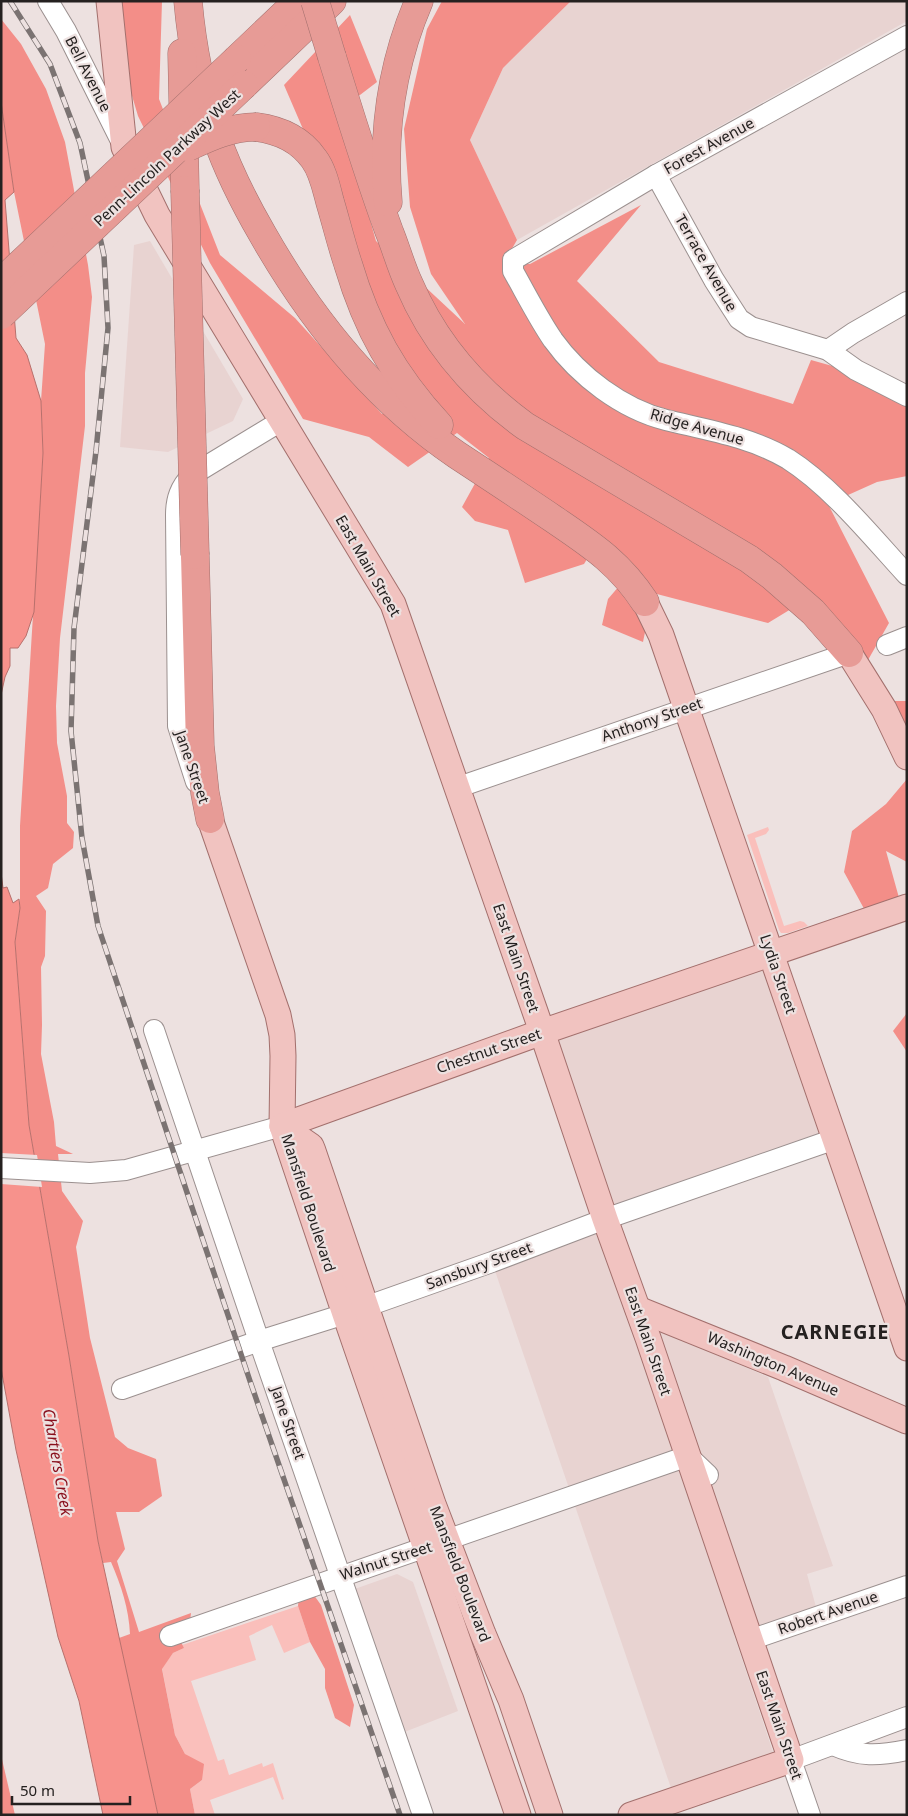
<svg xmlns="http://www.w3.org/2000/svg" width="908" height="1816" viewBox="0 0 908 1816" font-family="'Noto Sans',sans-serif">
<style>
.built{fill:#e8d3d1}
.green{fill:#fabfbb}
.forest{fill:#f38e88}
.water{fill:#f7928c;stroke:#b8706c}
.pier{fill:#ede1e0}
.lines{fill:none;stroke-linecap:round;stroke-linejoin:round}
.minor-casing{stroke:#9b908f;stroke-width:22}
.major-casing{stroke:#a3706d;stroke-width:27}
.highway-casing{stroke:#a3706d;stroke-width:29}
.minor{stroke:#fff;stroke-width:20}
.major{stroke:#f1c3c0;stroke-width:25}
.highway{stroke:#e79b96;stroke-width:28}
.rail-casing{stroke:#7b7372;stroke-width:5.5}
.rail{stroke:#ede1e0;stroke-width:4;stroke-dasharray:11;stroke-linecap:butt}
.highway-bridge-casing{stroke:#a3706d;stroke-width:29;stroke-linecap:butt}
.highway-bridge{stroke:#e79b96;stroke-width:28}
.labels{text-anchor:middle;stroke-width:4.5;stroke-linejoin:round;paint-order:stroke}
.street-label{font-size:15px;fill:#252120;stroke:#ede1e0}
.water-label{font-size:16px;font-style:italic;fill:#890f1c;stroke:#ede1e0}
.district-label{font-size:20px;font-weight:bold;letter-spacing:1px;fill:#252120;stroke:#ede1e0}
</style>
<rect width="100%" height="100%" fill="#ede1e0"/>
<!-- built -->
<g class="built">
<polygon points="571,1 907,1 907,21 517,240 470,140 503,68"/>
<polygon points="150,241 243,399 233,421 168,452 120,447 134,245"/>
<polygon points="764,969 823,1136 599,1233 665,1332 768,1377 833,1566 807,1574 816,1607 734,1635 775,1758 672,1791 492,1262 612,1208 554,1039"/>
<polygon points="397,1574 413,1582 458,1711 402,1733 352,1590"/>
</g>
<!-- green -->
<g class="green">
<polygon points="768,827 769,830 766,834 755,838 784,926 800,921 804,922 808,926 788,933 781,933 779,930 747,835"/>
<polygon points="298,1606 310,1642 284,1653 272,1625 249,1636 256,1660 191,1681 218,1761 224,1759 229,1775 262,1763 263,1767 273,1763 284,1799 282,1800 273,1777 210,1800 215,1815 195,1815 190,1789 202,1780 185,1754 175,1735 162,1668 173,1653 184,1648 182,1645"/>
</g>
<!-- forest -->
<g class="forest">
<polygon points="104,1 162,1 159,99 220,255 295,318 382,414 408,399 359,259 284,85 350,15 377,82 339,111 376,241 465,324 431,274 410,207 404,129 427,29 442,1 571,1 503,68 470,140 517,240 503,264 530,264 641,205 577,281 659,362 793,404 811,360 907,387 907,476 877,482 828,504 889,623 868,660 796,606 768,623 653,593 643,642 602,625 608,599 620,585 599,540 584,564 525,583 508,530 475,521 462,507 489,458 457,433 408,467 369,437 303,419 210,263 138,116"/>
<path d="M1 19 21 44 46 89 65 142 88 265 92 297 85 373V426L60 638 56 706 57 743 67 796V823L74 832 73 848 53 864 48 888 36 896 46 911 45 956 41 967 42 1025 41 1054 54 1122 56 1146 73 1154H58L62 1191 83 1221 76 1247 90 1338 115 1437 128 1448 156 1459 162 1496 139 1512H116L125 1549 117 1561 139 1632 191 1613 190 1622 181 1642 184 1648 173 1653 162 1669 175 1735 185 1754 204 1764 202 1780 190 1789 195 1815H158L119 1638 130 1634C129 1609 121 1585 111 1562L103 1563 98 1541 69 1356 29 1125 15 942 20 908V826L43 453 41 401 45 344 14 192 1 102Z"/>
<polygon points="892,701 907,701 907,730"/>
<polygon points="907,779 907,862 886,851 901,905 868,916 844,872 852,831 886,804"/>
<polygon points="907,1013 907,1052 893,1031"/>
<polygon points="311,1591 321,1605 354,1705 350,1727 335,1718 325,1688 325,1669 310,1642 298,1606 299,1596"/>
<polygon points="1,1755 15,1815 1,1815"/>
</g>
<!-- water -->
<g class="water">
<polygon points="1,102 14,192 5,200 16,338 27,355 41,401 43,453 34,612 26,636 18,648 10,648 10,666 5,677 1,695"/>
<polygon points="1,873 3,888 7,887 13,903 19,899 20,908 15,942 29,1125 69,1356 98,1541 158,1815 103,1815 79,1701 58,1637 16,1450 1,1368"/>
</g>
<!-- pier -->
<polygon class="pier" points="1,1153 37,1155 42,1187 1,1184"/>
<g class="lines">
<!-- minor casing -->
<g class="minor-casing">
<g id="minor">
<polyline points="48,1 66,31 120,139"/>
<path d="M907 36 656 175 513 260V271C526 294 538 318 553 340 579 376 622 409 666 420 707 430 751 437 788 459 832 487 872 537 907 575"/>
<polyline points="656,175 714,280 739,319 751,327 828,350 856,370 907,396"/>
<polyline points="828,350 853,333 907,302"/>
<polyline points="887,645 907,637"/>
<path d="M196 782 178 726 176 515C176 499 180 487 192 475L281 421"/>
<polyline points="456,788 849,653"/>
<polyline points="154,1030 259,1341 423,1815"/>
<polyline points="1,1168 90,1173 126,1170 282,1126"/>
<polyline points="122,1389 259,1341 345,1314 492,1262 605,1219 835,1139"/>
<polyline points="170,1636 688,1456 708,1475"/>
<polyline points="750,1640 907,1586"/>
<path d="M833 1745C860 1757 878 1756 907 1750"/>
<polyline points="810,1815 791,1760 907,1717"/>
</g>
</g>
<!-- major casing -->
<g class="major-casing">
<g id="major">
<polyline points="109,1 124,147 157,215 393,604 538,1020 605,1219 648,1338 791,1760 631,1815"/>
<polyline points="645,602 661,635 907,1348"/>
<polyline points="849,653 884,709 907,757"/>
<polyline points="210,819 278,1015 282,1035 283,1056 282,1126 345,1314 518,1815"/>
<polyline points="282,1126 311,1146 313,1151 433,1504 483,1634 511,1700 550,1815"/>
<polyline points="282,1126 542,1032 907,907"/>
<polyline points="638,1309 784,1368 907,1421"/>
</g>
</g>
<!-- highway casing -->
<g class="highway-casing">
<g id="highway">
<path d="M188 1C192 47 201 92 216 136 228 171 245 204 263 235 312 321 375 399 457 455 489 476 521 497 552 518 590 544 619 562 645 602"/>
<polyline points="182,53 185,190"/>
<path d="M332 57C350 115 368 174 389 231 396 248 401 267 409 284 434 343 474 389 525 426L749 559 772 576 813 612 849 653"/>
<polyline points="237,59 298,1"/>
<polyline points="244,85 332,1"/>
<path d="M256 127C280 130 300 139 314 159 323 171 326 187 330 202 336 222 341 243 348 264 367 328 393 375 439 425"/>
<path d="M388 202C382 132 391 66 419 1"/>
<polyline points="195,555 200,746 205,793 210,819"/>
</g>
</g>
<!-- minor -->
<use href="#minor" class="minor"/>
<!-- major -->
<use href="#major" class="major"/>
<!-- highway -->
<use href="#highway" class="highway"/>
<!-- rail casing -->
<g class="rail-casing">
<polyline id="rail" points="10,1 50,64 80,143 104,256 108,328 96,451 74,628 71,731 82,838 98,926 250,1381 400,1815"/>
</g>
<!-- rail -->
<use href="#rail" class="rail"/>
<!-- highway-bridge casing -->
<g class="highway-bridge-casing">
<g id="highway-bridge">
<polyline points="315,1 332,57"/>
<path d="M188 147C211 136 231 127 256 127"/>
<polyline points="185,190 195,555"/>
<polyline points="1,282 237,59"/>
<polyline points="1,315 244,85"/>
</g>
</g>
<!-- highway-bridge -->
<use href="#highway-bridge" class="highway-bridge"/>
</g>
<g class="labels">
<!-- street labels -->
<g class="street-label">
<text transform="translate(88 74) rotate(63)" y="5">Bell Avenue</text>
<text transform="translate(709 146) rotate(-29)" y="5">Forest Avenue</text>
<text transform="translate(167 158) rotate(-43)" y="5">Penn-Lincoln Parkway West</text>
<text transform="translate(706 263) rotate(60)" y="5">Terrace Avenue</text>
<text transform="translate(697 427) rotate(16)" y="5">Ridge Avenue</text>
<text transform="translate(368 566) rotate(60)" y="5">East Main Street</text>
<text transform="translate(652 720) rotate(-19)" y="5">Anthony Street</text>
<text transform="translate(192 767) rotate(71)" y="5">Jane Street</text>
<text transform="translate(516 958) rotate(71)" y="5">East Main Street</text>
<text transform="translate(778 974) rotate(71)" y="5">Lydia Street</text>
<text transform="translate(489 1051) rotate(-19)" y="5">Chestnut Street</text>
<text transform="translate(308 1203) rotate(72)" y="5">Mansfield Boulevard</text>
<text transform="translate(479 1266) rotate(-20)" y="5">Sansbury Street</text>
<text transform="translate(648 1341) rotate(71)" y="5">East Main Street</text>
<text transform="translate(773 1364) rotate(23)" y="5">Washington Avenue</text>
<text transform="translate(288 1423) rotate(71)" y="5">Jane Street</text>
<text transform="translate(386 1561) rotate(-18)" y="5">Walnut Street</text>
<text transform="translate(460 1574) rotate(69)" y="5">Mansfield Boulevard</text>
<text transform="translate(828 1613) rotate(-19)" y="5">Robert Avenue</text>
<text transform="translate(779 1725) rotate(71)" y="5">East Main Street</text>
</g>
<!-- water labels -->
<g class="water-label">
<text transform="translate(58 1462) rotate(80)" y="6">Chartiers Creek</text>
</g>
<!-- district labels -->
<g class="district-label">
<text x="835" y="1339">CARNEGIE</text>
</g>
</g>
<!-- border -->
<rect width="908" height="1816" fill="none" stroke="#252120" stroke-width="5"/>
<!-- scale -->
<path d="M12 1796v8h118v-8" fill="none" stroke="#252120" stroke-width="2.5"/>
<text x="20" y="1796" font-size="15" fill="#252120" stroke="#ede1e0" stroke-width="4" paint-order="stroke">50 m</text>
</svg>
